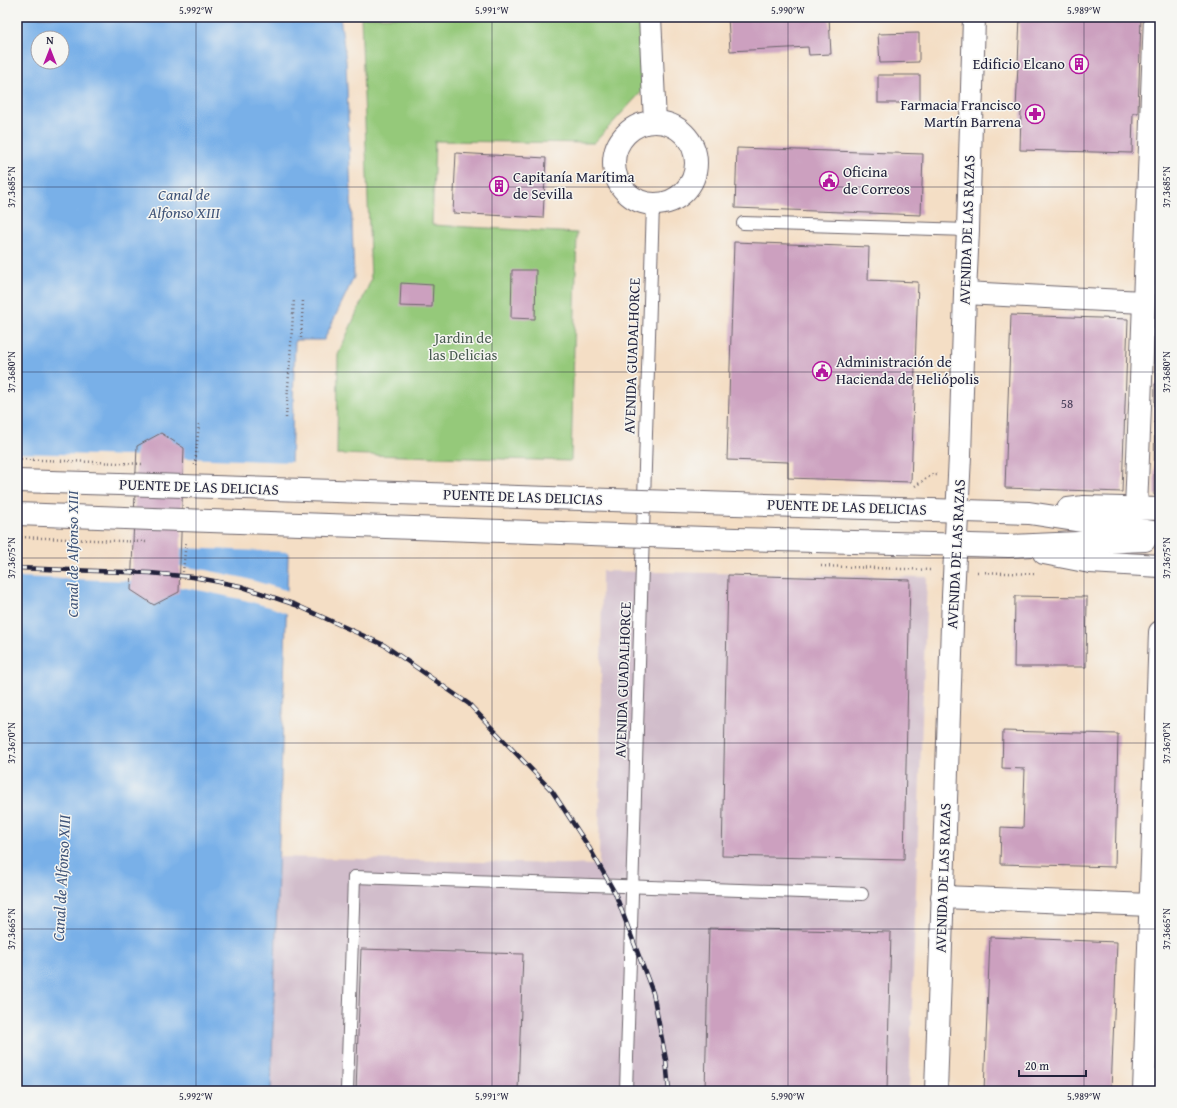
<svg xmlns="http://www.w3.org/2000/svg" width="1177" height="1108" viewBox="0 0 1177 1108" font-family="'Gentium Book Plus',serif">
<style>
.industrial{fill:#d1bdcb}
.green{fill:#95c97a;stroke:#5c765a}
.water{fill:#79b0e8;stroke:#4e6992;fill-rule:evenodd}
.pier{fill:#f4dec5}
.building{fill:#cca0bf}
.lines{fill:none;stroke-linecap:round;stroke-linejoin:round}
.lane-casing{stroke:#6c646b;stroke-width:14}
.street-casing{stroke:#6c646b;stroke-width:24}
.secondary-casing{stroke:#6c646b;stroke-width:24}
.primary-casing{stroke:#6c646b;stroke-width:24}
.path{stroke:#6c646b;stroke-width:2.5;stroke-dasharray:1 3;stroke-linecap:butt}
.lane{stroke:#fff;stroke-width:12}
.street{stroke:#fff;stroke-width:22}
.secondary{stroke:#fff;stroke-width:22}
.primary{stroke:#fff;stroke-width:22}
.rail-casing{stroke:#22223b;stroke-width:4.5}
.rail{stroke:#f6f6f2;stroke-width:3;stroke-dasharray:9;stroke-linecap:butt}
.primary-bridge-casing{stroke:#6c646b;stroke-width:24;stroke-linecap:butt}
.path-bridge{stroke:#6c646b;stroke-width:2.5;stroke-dasharray:1 3;stroke-linecap:butt}
.primary-bridge{stroke:#fff;stroke-width:22}
.ticks{fill:none;stroke:#22223b;stroke-width:1;stroke-opacity:0.45}
.labels{text-anchor:middle;stroke-width:3;stroke-linejoin:round;paint-order:stroke}
.number-label{font-size:13px;fill:#4c425c}
.poi-label{font-size:15px;fill:#22223b;stroke:#f6f6f2;text-anchor:start}
.street-label{font-size:15px;fill:#22223b;stroke:#f6f6f2}
.park-label{font-size:15px;fill:#4a5c51;stroke:#f6f6f2}
.water-label{font-size:16px;font-style:italic;fill:#405478;stroke:#f6f6f2}
.neatline{fill:none;stroke:#22223b;stroke-width:1.5}
.ticks-label{font-size:10px;text-anchor:middle;fill:#22223b}
</style>
<rect width="100%" height="100%" fill="#f6f6f2"/>
<filter id="ink" filterUnits="userSpaceOnUse"><feTurbulence type="fractalNoise" baseFrequency=".025" numOctaves="2"/><feDisplacementMap in="SourceGraphic" scale="8" xChannelSelector="R" yChannelSelector="G"/><feConvolveMatrix kernelMatrix="1 2 1 2 8 2 1 2 1" color-interpolation-filters="sRGB"/></filter>
<filter id="wash" filterUnits="userSpaceOnUse"><feTurbulence type="fractalNoise" baseFrequency=".012" numOctaves="4" result="noise"/><feDisplacementMap in="SourceGraphic" scale="16" xChannelSelector="R" yChannelSelector="G"/><feGaussianBlur stdDeviation="0.9" result="paint"/><feColorMatrix in="noise" values="0 0 0 0 0 0 0 0 0 0 0 0 0 0 0 0 0 1.4 0 .05"/><feComposite in="paint" operator="in"/></filter>
<g filter="url(#wash)">
<rect width="100%" height="100%" fill="#f4dec5"/>
<!-- industrial -->
<polygon class="industrial" points="602,571 927,577 909,1091 271,1091 279,857 599,865"/>
<!-- green -->
<polygon class="green" points="361,17 641,17 645,88 594,143 435,141 432,225 577,233 571,461 337,454 338,355 371,280"/>
<!-- water -->
<path class="water" d="M17 17H340L346 61 354 277 324 340H295L271 1091H17ZM38 38H62V62H38Z"/>
<!-- pier -->
<polygon class="pier" points="161,433 184,448 184,458 293,462 290,552 181,548 180,566 206,570 244,578 289,591 288,614 273,608 244,600 203,591 179,587 179,592 154,605 131,590 131,581 17,577 17,453 136,456 137,446"/>
<g id="blocks">
<!-- building -->
<g class="building">
<polygon points="728,17 829,17 831,54 809,55 808,47 730,51"/>
<polygon points="1020,17 1141,17 1138,113 1133,113 1132,153 1020,150 1021,110 1016,110"/>
<polygon points="919,33 919,62 880,63 878,34"/>
<rect x="878" y="75" width="42" height="28"/>
<polygon points="737,148 923,154 921,215 735,208"/>
<polygon points="456,153 546,158 543,218 453,213"/>
<polygon points="734,242 869,247 868,280 918,282 911,482 788,478 788,462 727,460"/>
<polygon points="512,270 536,270 535,319 511,318"/>
<polygon points="401,283 433,285 432,307 400,306"/>
<polygon points="1011,315 1128,319 1122,492 1005,488"/>
<polygon points="1155,384 1160,384 1160,495 1154,495"/>
<polygon points="161,433 184,448 179,592 154,605 131,590 137,446"/>
<polygon points="728,575 910,580 904,860 722,856"/>
<polygon points="1015,596 1087,597 1086,667 1014,667"/>
<polygon points="1003,731 1118,734 1115,867 1000,864 1001,827 1023,828 1025,769 1002,768"/>
<polygon points="709,928 891,932 887,1091 705,1091"/>
<polygon points="990,937 1117,942 1111,1091 984,1091"/>
<polygon points="361,949 523,954 518,1091 356,1091"/>
</g>
</g>
</g>
<g filter="url(#ink)">
<use href="#blocks" fill-opacity="0" stroke="#6c646b" stroke-width="1"/>
<g class="lines">
<!-- lane casing -->
<g class="lane-casing">
<g id="lane">
<polyline points="743,223 968,230"/>
<polyline points="347,1091 354,877 862,894"/>
<polyline points="626,1091 653,204"/>
</g>
</g>
<!-- street casing -->
<g class="street-casing">
<g id="street">
<polyline points="650,17 655,122"/>
<circle cx="655" cy="163" r="41"/>
<polyline points="965,293 1143,302"/>
<polyline points="1136,509 1155,17"/>
<polyline points="942,897 1151,905"/>
<polyline points="1144,1091 1160,632"/>
</g>
</g>
<!-- secondary casing -->
<g class="secondary-casing">
<polyline id="secondary" points="936,1091 953,596 960,456 965,293 968,230 974,17"/>
</g>
<!-- primary casing -->
<g class="primary-casing">
<g id="primary">
<polyline points="17,481 153,485"/>
<polyline points="735,504 1029,513 1160,533"/>
<polyline points="1068,509 1084,507 1160,509"/>
<polyline points="17,514 152,519"/>
<polyline points="735,539 1009,546 1145,540"/>
<polyline points="1044,553 1090,562 1160,566"/>
</g>
</g>
<!-- path -->
<g class="path">
<polyline points="301,338 303,300"/>
<polyline points="286,418 294,299"/>
<polyline points="195,465 199,423"/>
<polyline points="915,486 932,475 937,475"/>
<polyline points="821,566 932,570"/>
<polyline points="183,572 186,541"/>
<polyline points="977,572 1034,574"/>
</g>
<!-- lane -->
<use href="#lane" class="lane"/>
<!-- street -->
<use href="#street" class="street"/>
<!-- secondary -->
<use href="#secondary" class="secondary"/>
<!-- primary -->
<use href="#primary" class="primary"/>
<!-- rail casing -->
<g class="rail-casing">
<polyline id="rail" points="17,568 150,573 193,577 240,586 296,605 384,645 469,704 552,791 590,849 615,893 653,993 666,1060 669,1091"/>
</g>
<!-- rail -->
<use href="#rail" class="rail"/>
<!-- primary-bridge casing -->
<g class="primary-bridge-casing">
<g id="primary-bridge">
<polyline points="153,485 735,504"/>
<polyline points="152,519 735,539"/>
</g>
</g>
<!-- path-bridge -->
<g class="path-bridge">
<polyline points="17,459 144,464"/>
<polyline points="17,537 146,542"/>
</g>
<!-- primary-bridge -->
<use href="#primary-bridge" class="primary-bridge"/>
</g>
</g>
<!-- ticks -->
<path class="ticks" d="M196 17V1091M492 17V1091M788 17V1091M1084 17V1091M17 187H1160M17 372H1160M17 558H1160M17 743H1160M17 929H1160"/>
<!-- icons -->
<defs>
<g id="building-ring" transform="scale(1)"><circle r="9.5" fill="#f6f6f2" stroke="#b5179e" stroke-width="1.5"/><path d="M-4-6H4V6H1V3H-1V6H-4ZM-2.5-4.3h1.7v1.8h-1.7ZM.8-4.3h1.7v1.8H.8ZM-2.5-1h1.7V.8h-1.7ZM.8-1h1.7V.8H.8Z" fill="#b5179e"/></g>
<g id="pharmacy-ring" transform="scale(1)"><circle r="9.5" fill="#f6f6f2" stroke="#b5179e" stroke-width="1.5"/><path d="M-2-6h4v4h4v4h-4v4h-4v-4h-4v-4h4Z" fill="#b5179e"/></g>
<g id="civic-ring" transform="scale(1)"><circle r="9.5" fill="#f6f6f2" stroke="#b5179e" stroke-width="1.5"/><path d="M-.6-6.5H3V-4.5H.6V-3L4-1V1h2V6H-6V1h2V-1L-.6-3ZM-1.2 2.5V6h2.4V2.5Z" fill="#b5179e"/></g>
</defs>
<g fill-rule="evenodd">
<use href="#building-ring" x="1079" y="64"/>
<use href="#pharmacy-ring" x="1035" y="114"/>
<use href="#civic-ring" x="829" y="181"/>
<use href="#building-ring" x="499" y="186"/>
<use href="#civic-ring" x="822" y="371"/>
</g>
<g class="labels">
<!-- number labels -->
<g class="number-label">
<text x="1067" y="408">58</text>
</g>
<!-- poi labels -->
<g class="poi-label">
<text x="1065" y="69" text-anchor="end">Edificio Elcano</text>
<text x="1021" y="110" text-anchor="end">Farmacia Francisco<tspan x="1021" dy="17">Martín Barrena</tspan></text>
<text x="843" y="177">Oficina<tspan x="843" dy="17">de Correos</tspan></text>
<text x="513" y="182">Capitanía Marítima<tspan x="513" dy="17">de Sevilla</tspan></text>
<text x="836" y="367">Administración de<tspan x="836" dy="17">Hacienda de Heliópolis</tspan></text>
</g>
<!-- street labels -->
<g class="street-label">
<text transform="translate(967 230) rotate(-88)" y="5">AVENIDA DE LAS RAZAS</text>
<text transform="translate(632 356) rotate(-88)" y="5">AVENIDA GUADALHORCE</text>
<text transform="translate(199 487) rotate(2)" y="5">PUENTE DE LAS DELICIAS</text>
<text transform="translate(523 497) rotate(2)" y="5">PUENTE DE LAS DELICIAS</text>
<text transform="translate(847 507) rotate(2)" y="5">PUENTE DE LAS DELICIAS</text>
<text transform="translate(956 554) rotate(-87)" y="5">AVENIDA DE LAS RAZAS</text>
<text transform="translate(623 680) rotate(-88)" y="5">AVENIDA GUADALHORCE</text>
<text transform="translate(943 878) rotate(-88)" y="5">AVENIDA DE LAS RAZAS</text>
</g>
<!-- park labels -->
<g class="park-label">
<text x="463" y="343">Jardin de<tspan x="463" dy="17">las Delicias</tspan></text>
</g>
<!-- water labels -->
<g class="water-label">
<text x="184" y="200">Canal de<tspan x="184" dy="18">Alfonso XIII</tspan></text>
<text transform="translate(72 554) rotate(-90)" y="6">Canal de Alfonso XIII</text>
<text transform="translate(61 878) rotate(-87)" y="6">Canal de Alfonso XIII</text>
</g>
</g>
<!-- margin -->
<rect width="1177" height="1108" fill="none" stroke="#f6f6f2" stroke-width="44"/>
<!-- north arrow -->
<g transform="translate(50 50)"><circle r="19" fill="#f6f6f2" stroke="#a1a1a9"/>
<path d="M0-3L7 15L0 10L-7 15Z" fill="#b5179e"/>
<text y="-6" font-size="11" font-weight="bold" text-anchor="middle" fill="#22223b">N</text>
</g>
<!-- scale -->
<path d="M1019 1070v6h67v-6" fill="none" stroke="#22223b" stroke-width="2"/>
<text x="1025" y="1070" font-size="12" fill="#22223b" stroke="#f6f6f2" stroke-width="3" paint-order="stroke">20 m</text>
<rect x="22" y="22" width="1133" height="1064" class="neatline"/>
<g class="ticks-label">
<text x="196" y="14">5.992°W</text>
<text x="492" y="14">5.991°W</text>
<text x="788" y="14">5.990°W</text>
<text x="1084" y="14">5.989°W</text>
<text transform="translate(11 187) rotate(-90)" y="4">37.3685°N</text>
<text transform="translate(1166 187) rotate(-90)" y="4">37.3685°N</text>
<text transform="translate(11 372) rotate(-90)" y="4">37.3680°N</text>
<text transform="translate(1166 372) rotate(-90)" y="4">37.3680°N</text>
<text transform="translate(11 558) rotate(-90)" y="4">37.3675°N</text>
<text transform="translate(1166 558) rotate(-90)" y="4">37.3675°N</text>
<text transform="translate(11 743) rotate(-90)" y="4">37.3670°N</text>
<text transform="translate(1166 743) rotate(-90)" y="4">37.3670°N</text>
<text transform="translate(11 929) rotate(-90)" y="4">37.3665°N</text>
<text transform="translate(1166 929) rotate(-90)" y="4">37.3665°N</text>
<text x="196" y="1100">5.992°W</text>
<text x="492" y="1100">5.991°W</text>
<text x="788" y="1100">5.990°W</text>
<text x="1084" y="1100">5.989°W</text>
</g>
</svg>
